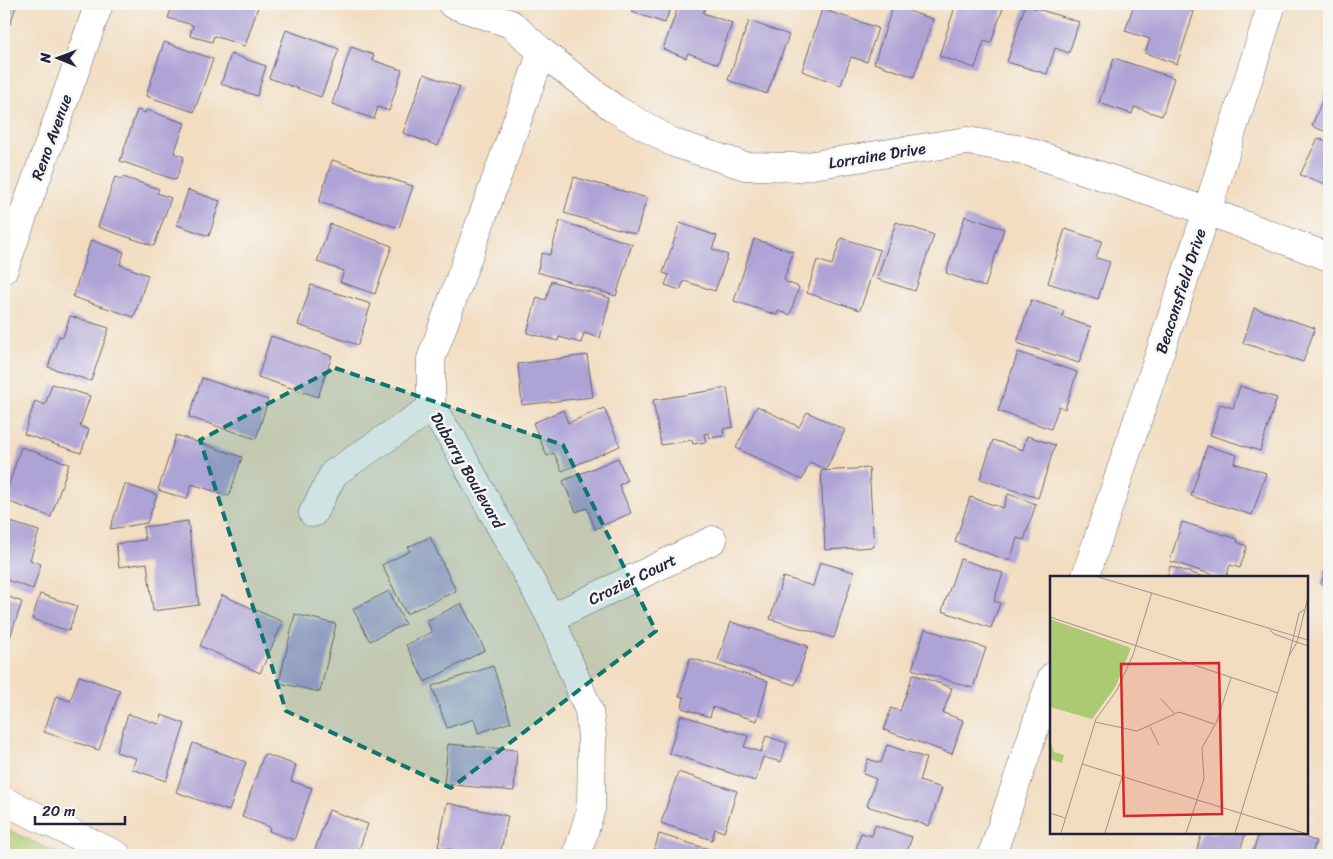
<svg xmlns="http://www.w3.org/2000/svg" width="1333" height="859" viewBox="0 0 1333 859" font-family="Sriracha,sans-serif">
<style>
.green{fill:#acca71;stroke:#677656}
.building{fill:#aea3d5}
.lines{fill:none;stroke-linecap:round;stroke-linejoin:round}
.minor-casing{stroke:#6b636a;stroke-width:29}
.minor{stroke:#fff;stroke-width:28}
.marked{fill:#0f766e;fill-opacity:0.2;stroke:#0f766e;stroke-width:4;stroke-dasharray:10 6;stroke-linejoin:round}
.labels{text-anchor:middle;stroke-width:5;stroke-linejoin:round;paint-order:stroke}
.street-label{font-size:16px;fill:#22223b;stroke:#f6f6f2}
.inset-road{fill:none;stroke:#9f928b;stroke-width:1}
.view{fill:#d62828;fill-opacity:0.15;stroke:#d62828;stroke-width:2.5}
.inset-edge{fill:none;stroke:#22223b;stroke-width:2.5}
</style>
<rect width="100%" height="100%" fill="#f6f6f2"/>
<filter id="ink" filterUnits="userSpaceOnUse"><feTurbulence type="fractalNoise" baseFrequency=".02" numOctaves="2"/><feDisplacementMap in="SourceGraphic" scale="10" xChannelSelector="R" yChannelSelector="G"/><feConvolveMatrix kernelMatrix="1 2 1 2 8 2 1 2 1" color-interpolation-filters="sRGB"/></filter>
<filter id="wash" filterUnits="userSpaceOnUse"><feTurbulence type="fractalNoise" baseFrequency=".0096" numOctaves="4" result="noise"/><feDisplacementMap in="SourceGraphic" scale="20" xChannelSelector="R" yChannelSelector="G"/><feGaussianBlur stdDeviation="1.12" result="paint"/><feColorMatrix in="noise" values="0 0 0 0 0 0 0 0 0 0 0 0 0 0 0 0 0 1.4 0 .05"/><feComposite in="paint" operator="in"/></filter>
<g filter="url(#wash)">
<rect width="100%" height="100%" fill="#f2ddc1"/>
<!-- green -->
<polygon class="green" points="4,828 61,855 4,855"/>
<g id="blocks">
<!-- building -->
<g class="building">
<polygon points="4,4 17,4 10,24 4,22"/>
<polygon points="173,4 259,4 245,46 214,36 212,42 190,36 193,25 168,18"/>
<polygon points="635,4 672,4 665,23 632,12"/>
<polygon points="679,4 707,4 703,13 732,23 718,64 688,53 686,58 663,49"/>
<polygon points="956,4 990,4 1003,8 991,43 984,41 975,68 939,56"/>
<polygon points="1134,4 1170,4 1194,12 1177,64 1145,53 1150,39 1125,31"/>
<polygon points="1025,5 1079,22 1069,53 1055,48 1047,74 1007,62"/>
<polygon points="893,6 933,19 914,77 874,63"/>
<polygon points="822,9 878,28 867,62 851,57 841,85 802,71"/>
<polygon points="749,21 789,35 767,94 728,80"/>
<polygon points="286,30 339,49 321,97 269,78"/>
<polygon points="164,42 213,59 194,112 146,96"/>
<polygon points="351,47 374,55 372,60 402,70 389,111 378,107 374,119 332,104"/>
<polygon points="231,54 266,66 257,96 221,84"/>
<polygon points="1114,58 1174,78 1162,116 1134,107 1132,114 1099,103"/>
<polygon points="424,74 460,87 438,146 403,133"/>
<polygon points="1326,90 1329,91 1329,133 1312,126"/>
<polygon points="137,110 145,113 146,110 185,123 174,153 184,157 176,180 120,161"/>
<polygon points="1318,138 1329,142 1329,185 1300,175"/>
<polygon points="332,160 413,186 399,228 319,202"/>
<polygon points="115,177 122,179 123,177 159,189 157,193 171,198 154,246 98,227"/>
<polygon points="574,177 647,198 636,234 564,213"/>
<polygon points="188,190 220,201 209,236 177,225"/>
<polygon points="965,216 1004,229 985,287 946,273"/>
<polygon points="560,221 632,244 616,296 537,272 542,253 550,255"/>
<polygon points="896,222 934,235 915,291 877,279"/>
<polygon points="680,223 717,236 712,249 728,255 715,291 684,281 680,290 665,285 669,275 663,273"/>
<polygon points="330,224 392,246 375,294 340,282 344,271 317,262"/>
<polygon points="1065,229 1102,241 1096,258 1110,262 1098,299 1048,283"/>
<polygon points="841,238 880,250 860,310 807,293 817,260 832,265"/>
<polygon points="754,239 793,252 784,279 786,282 799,287 790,315 778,311 777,315 734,301"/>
<polygon points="91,240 124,252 120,265 148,275 134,317 73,297"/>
<polygon points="551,281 610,298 600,338 584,333 581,343 559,337 558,341 527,333 537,297 546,300"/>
<polygon points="311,285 371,304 358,345 298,325"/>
<polygon points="1031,300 1064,311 1062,317 1091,327 1079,363 1017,343"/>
<polygon points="1254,308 1315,328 1303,362 1243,343"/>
<polygon points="70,316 109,328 91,381 48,367 59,336 63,337"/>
<polygon points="271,336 332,356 318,397 258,377"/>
<polygon points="1018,352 1077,372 1065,409 1059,406 1051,429 998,411"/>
<polygon points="587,355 593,397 522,405 518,364"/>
<polygon points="202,378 268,400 256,439 189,417"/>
<polygon points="52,384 90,396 80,426 89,430 81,453 24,434 35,401 45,405"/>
<polygon points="1240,386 1277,398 1260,451 1210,435 1220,404 1233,408"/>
<polygon points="727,388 733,427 723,429 724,436 710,438 709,433 704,434 706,442 693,444 692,440 661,445 653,400"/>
<polygon points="757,406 799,427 807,412 845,430 826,470 810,462 802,480 736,448"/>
<polygon points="604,408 620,446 562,471 554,453 547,456 533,423 563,410 568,423"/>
<polygon points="176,435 242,457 229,496 192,484 187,499 158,490"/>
<polygon points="1027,436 1055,445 1038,498 980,479 993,440 1023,450"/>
<polygon points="1207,446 1237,455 1234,463 1266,473 1252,515 1191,496"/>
<polygon points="21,447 69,464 51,517 4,500"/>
<polygon points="618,458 627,481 619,485 631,513 595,529 587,508 576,512 563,481"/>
<polygon points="869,468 874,547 825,550 821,471"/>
<polygon points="125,484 157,495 147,523 110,529"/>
<polygon points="1008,494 1036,504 1024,540 1017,538 1010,561 955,542 970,497 1003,508"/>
<polygon points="4,520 39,531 30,560 41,564 33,589 4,579"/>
<polygon points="188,521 199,605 153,611 147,563 119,567 116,544 145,540 143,527"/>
<polygon points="1182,522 1238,539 1237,542 1247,546 1240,568 1230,565 1226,578 1223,578 1170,561"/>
<polygon points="430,537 456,591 406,614 382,565 410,551 408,547"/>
<polygon points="1329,557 1329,587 1321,584"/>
<polygon points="960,559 1003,573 994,601 1000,603 991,628 942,611"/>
<polygon points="820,562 854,572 834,638 770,619 783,577 813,586"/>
<polygon points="1170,566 1203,577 1203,578 1167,578"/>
<polygon points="389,591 405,624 370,641 353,609"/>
<polygon points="40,594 77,606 69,631 32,619"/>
<polygon points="4,595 22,602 4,655"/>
<polygon points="222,595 283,622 260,673 200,646"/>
<polygon points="461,603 485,650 425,682 406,645 432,632 427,621"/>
<polygon points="295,614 336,624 320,692 279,683"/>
<polygon points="731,622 808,646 795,685 718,660"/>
<polygon points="925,629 986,648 973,688 912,669"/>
<polygon points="1329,641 1329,658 1324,643"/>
<polygon points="690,658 768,681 757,721 713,707 710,717 682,708 684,697 679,696"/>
<polygon points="493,666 511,722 478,733 474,719 447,728 432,686"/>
<polygon points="913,674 952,688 943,713 963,720 952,754 884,730 891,708 900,711"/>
<polygon points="79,676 120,690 99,750 44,732 56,696 70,701"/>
<polygon points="128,714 159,724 162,715 185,724 166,781 132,769 136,758 116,752"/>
<polygon points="681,715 748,736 744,747 761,752 766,736 787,743 781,762 763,757 755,781 669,753"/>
<polygon points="193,743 246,762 229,811 176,792"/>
<polygon points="448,744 517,750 514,791 444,784"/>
<polygon points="887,745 926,758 919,781 942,788 929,826 867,806 876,779 863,774 868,759 881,763"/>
<polygon points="264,754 296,765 291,781 312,788 294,840 269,831 270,827 242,817"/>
<polygon points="678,772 737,791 724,832 715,829 712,840 661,823"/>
<polygon points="447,803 508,816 500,855 466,855 466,853 438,847"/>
<polygon points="329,810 368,824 357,855 313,855"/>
<polygon points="875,825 912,837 906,855 854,855 861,833 872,836"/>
<polygon points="1202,833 1246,833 1238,855 1195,855"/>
<polygon points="1259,833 1290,833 1316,841 1312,855 1252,855"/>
<polygon points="659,834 728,855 653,855"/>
</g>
</g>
</g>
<g filter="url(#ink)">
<use href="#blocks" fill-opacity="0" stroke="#6b636a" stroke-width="1"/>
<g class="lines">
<!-- minor casing -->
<g class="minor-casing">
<g id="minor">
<polyline points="452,4 511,24 542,52 615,109 674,143 745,166 800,167 967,141 1023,150 1207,211 1329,257"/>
<polyline points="542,52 431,359 431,408 453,440 551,618 589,711 592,736 591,809 577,855"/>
<polyline points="4,269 99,4"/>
<polyline points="313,513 334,473 431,408"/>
<polyline points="1085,578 1207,211 1272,4"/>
<polyline points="551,618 713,540"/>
<polyline points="4,801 117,855"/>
<polyline points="992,855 1052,677"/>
</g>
</g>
<!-- minor -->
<use href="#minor" class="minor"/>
</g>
</g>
<!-- marked area -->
<path class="marked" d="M335 368 563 445 656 631 451 788 286 711 200 440Z"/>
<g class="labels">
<!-- street labels -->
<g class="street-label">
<text transform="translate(51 137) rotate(-70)" y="6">Reno Avenue</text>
<text transform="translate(877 155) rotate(-9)" y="6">Lorraine Drive</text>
<text transform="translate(1180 291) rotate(-72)" y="6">Beaconsfield Drive</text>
<text transform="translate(468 470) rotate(60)" y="6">Dubarry Boulevard</text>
<text transform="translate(632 579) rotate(-26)" y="6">Crozier Court</text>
</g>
</g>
<!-- overview -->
<g transform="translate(1050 576)">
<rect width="258" height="258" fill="#f2ddc1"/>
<path d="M0 43 81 72 66 110 42 143 0 131ZM0 164 4 176 14 179 12 187 0 183Z" fill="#acca71"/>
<path class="inset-road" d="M45 0 258 64M0 41 228 117M220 54 224 58 258 70M239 80 247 66 258 21M111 123 124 137M45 146 87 155 129 136 164 148M100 151 109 169M32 188 254 257M0 237 15 242M11 257 46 143 67 114 83 79 102 16M55 257 72 201M136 257 154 203 152 172 167 145 181 102M185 257 239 80 249 37 254 34"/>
<path class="view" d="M169 87 172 238 74 240 71 88Z"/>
<rect width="258" height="258" class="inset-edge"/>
</g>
<!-- margin -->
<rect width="1333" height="859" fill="none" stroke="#f6f6f2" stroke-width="20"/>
<!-- north arrow -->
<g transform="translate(58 58) rotate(271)" stroke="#f6f6f2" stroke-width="4" paint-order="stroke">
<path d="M0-4L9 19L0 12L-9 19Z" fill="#22223b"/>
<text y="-8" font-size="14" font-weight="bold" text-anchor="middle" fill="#22223b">N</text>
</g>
<!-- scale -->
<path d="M35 816v8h90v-8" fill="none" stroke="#22223b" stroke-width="2.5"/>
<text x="42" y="816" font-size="15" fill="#22223b" stroke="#f6f6f2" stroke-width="4" paint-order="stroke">20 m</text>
</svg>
